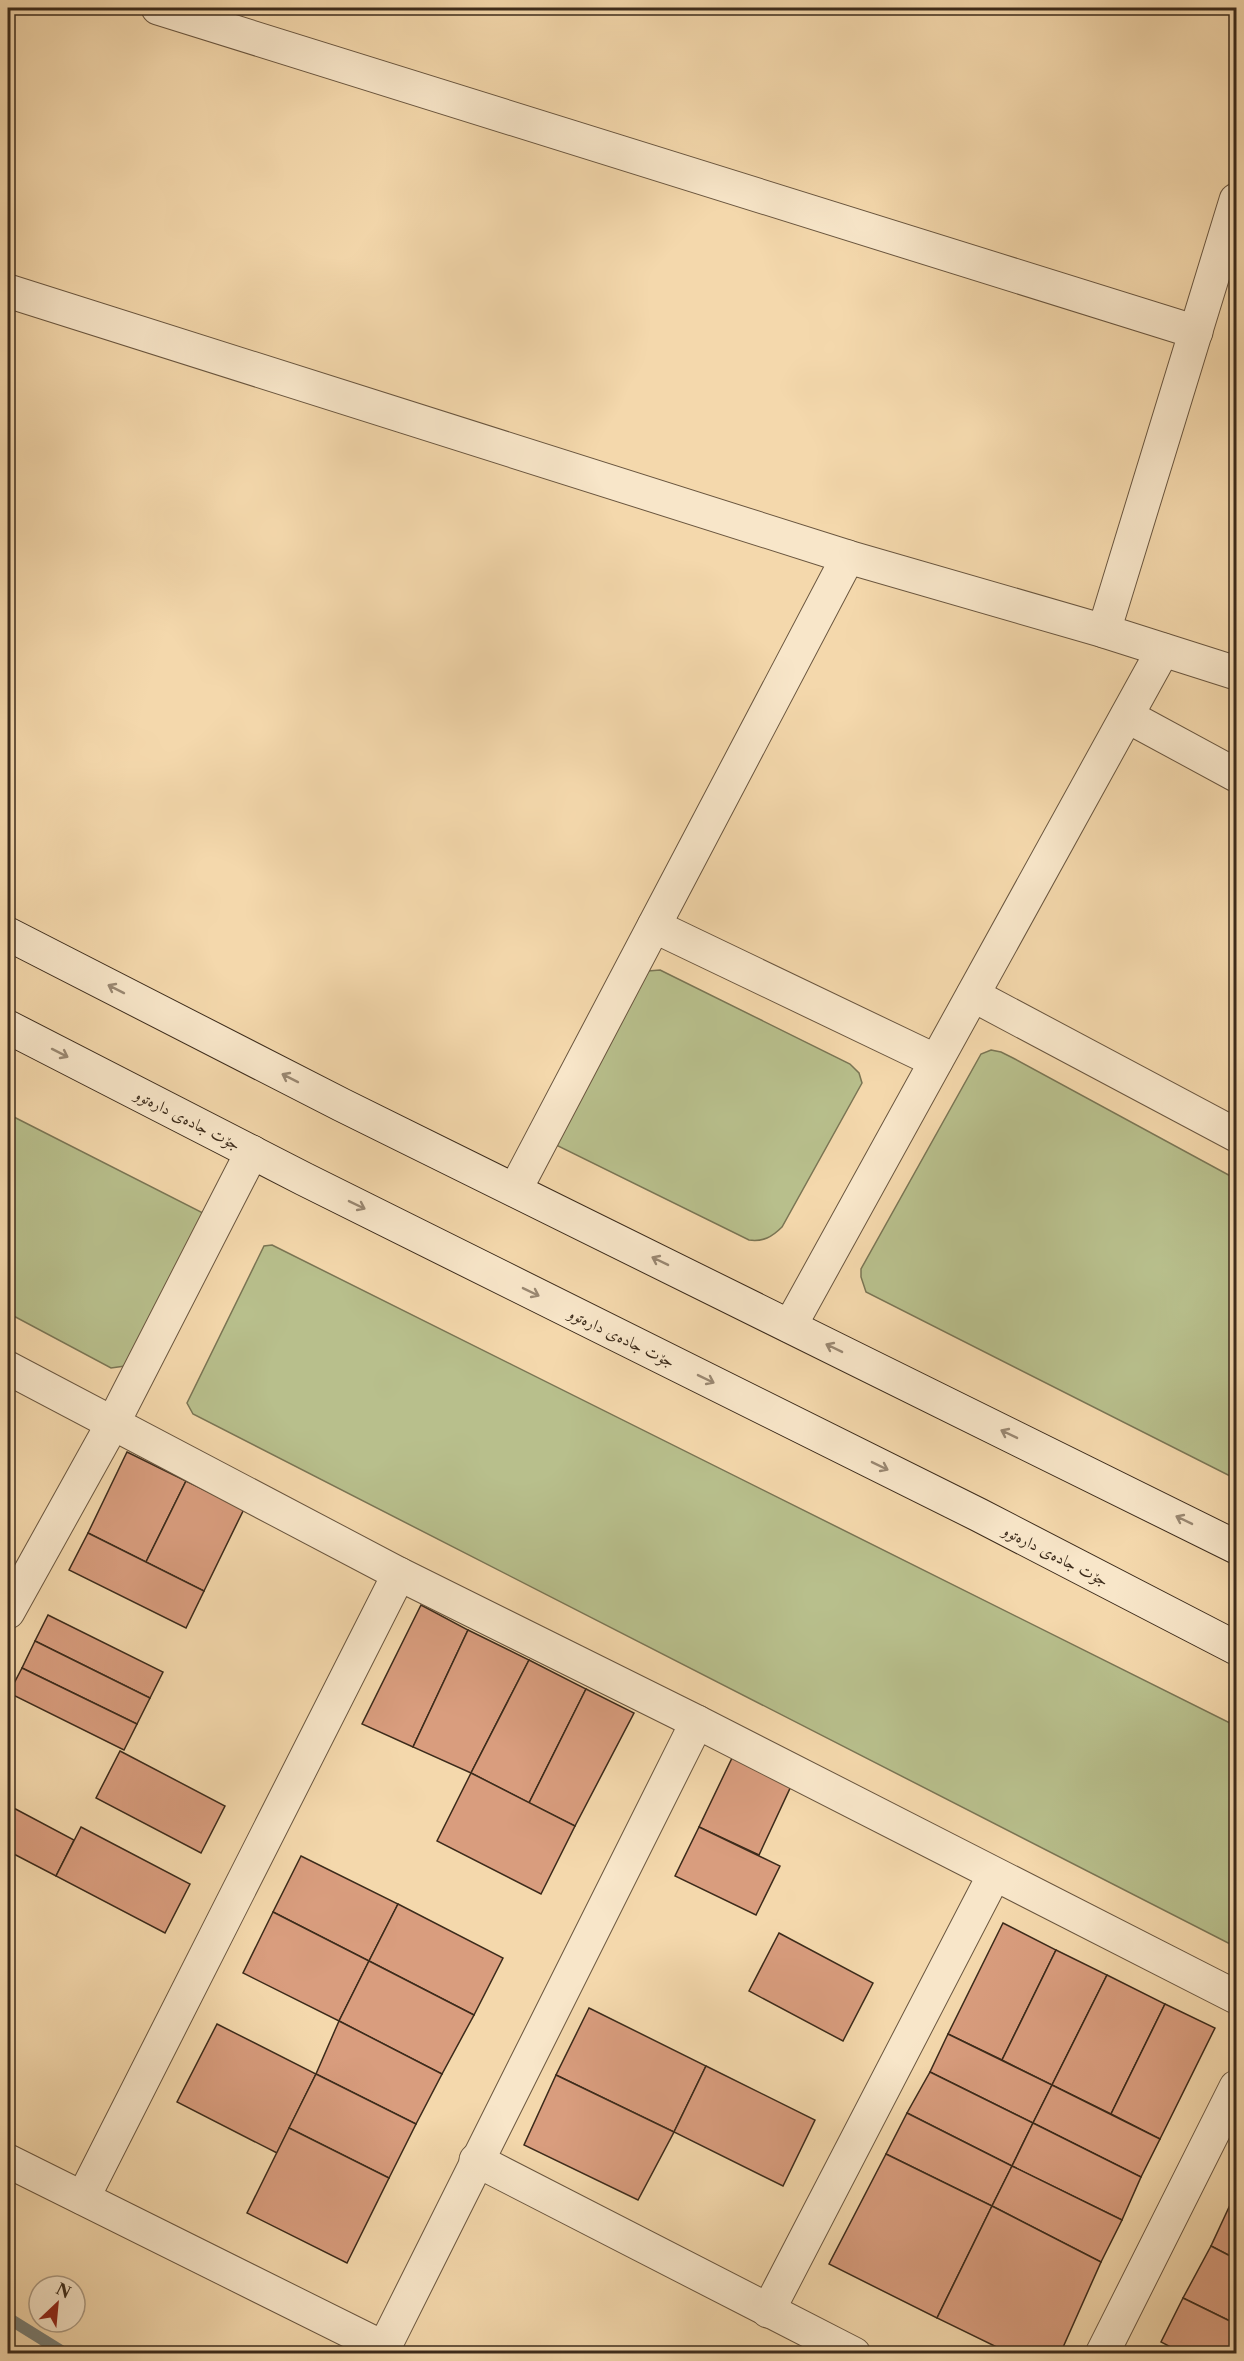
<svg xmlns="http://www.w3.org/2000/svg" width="1244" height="2361" viewBox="0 0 1244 2361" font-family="'Libre Caslon Text',Amiri,serif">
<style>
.green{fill:#b8bf8c;stroke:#7a7554;stroke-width:1.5}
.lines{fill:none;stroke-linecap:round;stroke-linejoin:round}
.stream{stroke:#797f77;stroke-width:12}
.building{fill:#d99d7e;stroke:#3c2b1b;stroke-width:1.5}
.minor-casing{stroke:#6a563f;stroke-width:35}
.secondary-casing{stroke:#3c2b1b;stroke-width:35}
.minor{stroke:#f8e6c9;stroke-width:33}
.secondary{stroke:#f8e6c9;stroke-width:33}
.oneway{stroke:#9a8872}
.labels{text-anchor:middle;stroke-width:4.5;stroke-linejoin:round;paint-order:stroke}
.street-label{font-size:16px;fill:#3c2b1b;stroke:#f8e6c9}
</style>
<rect width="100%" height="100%" fill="#f4d8ac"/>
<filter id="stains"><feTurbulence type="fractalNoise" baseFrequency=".00333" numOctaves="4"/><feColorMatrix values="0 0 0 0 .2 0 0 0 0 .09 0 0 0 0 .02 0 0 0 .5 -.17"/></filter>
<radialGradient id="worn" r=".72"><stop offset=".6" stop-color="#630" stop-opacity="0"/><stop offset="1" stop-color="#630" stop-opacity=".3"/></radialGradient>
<!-- green -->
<g class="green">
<path d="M660 970 850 1064 859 1073 862 1083 782 1227C772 1237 763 1242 749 1240L554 1144 648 971Z"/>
<polygon points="991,1050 1001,1052 1013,1058 1236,1179 1236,1479 866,1292 861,1277 861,1269 981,1054"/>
<polygon points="8,1114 203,1213 125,1366 111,1368 8,1313"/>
<polygon points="272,1245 1236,1726 1236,1947 193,1414 187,1403 264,1246"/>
</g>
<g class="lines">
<!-- stream -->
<polyline class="stream" points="8,2318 66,2354"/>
</g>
<!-- building -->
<g class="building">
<polygon points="127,1452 186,1481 146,1562 88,1533"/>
<polygon points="186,1481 244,1509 204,1591 146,1562"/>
<polygon points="88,1533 204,1591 186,1628 69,1570"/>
<polygon points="421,1605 468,1630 413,1747 362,1724"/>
<polygon points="48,1615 163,1672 150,1698 35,1641"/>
<polygon points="468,1630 529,1660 471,1773 413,1747"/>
<polygon points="35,1641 150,1698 137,1724 22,1668"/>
<polygon points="529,1660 586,1689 529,1803 471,1773"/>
<polygon points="22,1668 137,1724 124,1750 9,1693"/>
<polygon points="586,1689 634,1713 575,1826 529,1803"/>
<polygon points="120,1751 225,1806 201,1853 96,1798"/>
<polygon points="733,1756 792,1784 759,1855 699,1827"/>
<polygon points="471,1773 575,1826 541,1894 437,1841"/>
<polygon points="8,1805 74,1840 56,1876 8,1851"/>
<polygon points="81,1827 190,1884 165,1933 56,1876"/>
<polygon points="699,1827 780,1866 756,1915 675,1876"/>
<polygon points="301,1856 398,1904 369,1961 273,1912"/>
<polygon points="398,1904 503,1958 474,2015 369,1961"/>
<polygon points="273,1912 369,1961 339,2021 243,1973"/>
<polygon points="1003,1923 1056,1950 1002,2060 948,2034"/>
<polygon points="779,1933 873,1983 843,2041 749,1991"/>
<polygon points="1056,1950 1107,1975 1052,2085 1002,2060"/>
<polygon points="369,1961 474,2015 442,2074 339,2021"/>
<polygon points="1107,1975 1165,2004 1111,2114 1052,2085"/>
<polygon points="1165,2004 1215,2028 1160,2139 1111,2114"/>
<polygon points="589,2008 706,2066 674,2132 556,2075"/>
<polygon points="339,2021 442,2074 416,2124 316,2074"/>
<polygon points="217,2024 316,2074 277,2153 177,2102"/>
<polygon points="948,2034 1052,2085 1033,2123 930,2072"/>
<polygon points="706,2066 815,2120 783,2186 674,2132"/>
<polygon points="930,2072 1033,2123 1012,2166 907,2113"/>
<polygon points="316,2074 416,2124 389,2178 289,2128"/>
<polygon points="556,2075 674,2132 638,2200 524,2145"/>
<polygon points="1052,2085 1160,2139 1141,2177 1033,2123"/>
<polygon points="907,2113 1012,2166 992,2206 886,2154"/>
<polygon points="1033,2123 1141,2177 1122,2220 1012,2166"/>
<polygon points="289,2128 389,2178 347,2263 247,2213"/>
<polygon points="886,2154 992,2206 937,2318 829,2264"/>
<polygon points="1012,2166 1122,2220 1101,2262 992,2206"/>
<polygon points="1236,2192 1236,2259 1211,2246"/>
<polygon points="992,2206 1101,2262 1060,2354 1011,2354 937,2318"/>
<polygon points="1211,2246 1236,2259 1236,2324 1183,2298"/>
<polygon points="1183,2298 1236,2324 1236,2354 1184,2354 1161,2342"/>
</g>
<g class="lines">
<!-- minor casing -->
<g class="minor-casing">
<g id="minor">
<polyline points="158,8 1196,332"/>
<polyline points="8,291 848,557 1104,631 1236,673"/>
<polyline points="1104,631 1236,200"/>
<polyline points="1127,716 1236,775"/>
<polyline points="654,926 936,1061"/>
<polyline points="973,995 1236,1135"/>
<polyline points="515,1190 848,557"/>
<polyline points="790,1326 1163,650"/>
<polyline points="8,1368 399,1574 697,1722 1236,1997"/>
<polyline points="8,1612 113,1423 252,1152"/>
<polyline points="476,2160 854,2354"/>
<polyline points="8,2161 384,2348 697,1722"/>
<polyline points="83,2198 399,1574"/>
<polyline points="768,2311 994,1875"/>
<polyline points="1102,2354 1236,2087"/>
</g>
</g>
<!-- secondary casing -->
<g class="secondary-casing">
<g id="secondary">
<polyline points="8,934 342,1105 1236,1547"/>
<polyline points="8,1027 304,1179 979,1515 1236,1648"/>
</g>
</g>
<!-- minor -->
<use href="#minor" class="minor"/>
<!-- secondary -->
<use href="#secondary" class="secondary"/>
</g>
<!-- one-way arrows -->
<defs><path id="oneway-shaft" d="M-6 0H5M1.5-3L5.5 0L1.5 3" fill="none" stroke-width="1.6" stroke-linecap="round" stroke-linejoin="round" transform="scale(1.5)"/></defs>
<g class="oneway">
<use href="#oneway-shaft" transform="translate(116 989) rotate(-153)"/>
<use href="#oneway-shaft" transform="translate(60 1053) rotate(27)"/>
<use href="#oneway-shaft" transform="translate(290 1078) rotate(-153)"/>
<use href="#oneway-shaft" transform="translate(357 1205) rotate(26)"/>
<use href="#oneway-shaft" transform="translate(660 1261) rotate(-154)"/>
<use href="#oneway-shaft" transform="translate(531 1292) rotate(26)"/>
<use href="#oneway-shaft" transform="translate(834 1348) rotate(-154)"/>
<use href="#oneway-shaft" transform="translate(706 1379) rotate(26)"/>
<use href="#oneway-shaft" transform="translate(1009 1434) rotate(-154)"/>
<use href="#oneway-shaft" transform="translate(880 1466) rotate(26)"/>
<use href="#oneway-shaft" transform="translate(1184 1520) rotate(-154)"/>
</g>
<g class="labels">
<!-- street labels -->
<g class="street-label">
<text transform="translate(188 1119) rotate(27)" y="6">جۆت جادەی دارەتوو</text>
<text transform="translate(622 1337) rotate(26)" y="6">جۆت جادەی دارەتوو</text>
<text transform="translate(1056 1555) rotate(27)" y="6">جۆت جادەی دارەتوو</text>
</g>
</g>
<!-- margin -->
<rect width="1244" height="2361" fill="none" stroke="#f4d8ac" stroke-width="30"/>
<rect x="9" y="9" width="1226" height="2343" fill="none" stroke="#3c2b1b" stroke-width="3"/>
<rect x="15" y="15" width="1214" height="2331" fill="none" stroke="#3c2b1b" stroke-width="1.5"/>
<!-- north arrow -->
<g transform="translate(57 2304) rotate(26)"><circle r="28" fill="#f8e6c9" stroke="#ad9b83" stroke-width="1.5"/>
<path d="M0-4.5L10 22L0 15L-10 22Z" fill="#8f2418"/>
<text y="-9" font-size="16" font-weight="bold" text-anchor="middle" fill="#3c2b1b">N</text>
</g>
<rect width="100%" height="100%" filter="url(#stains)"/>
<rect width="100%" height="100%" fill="url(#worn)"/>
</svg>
